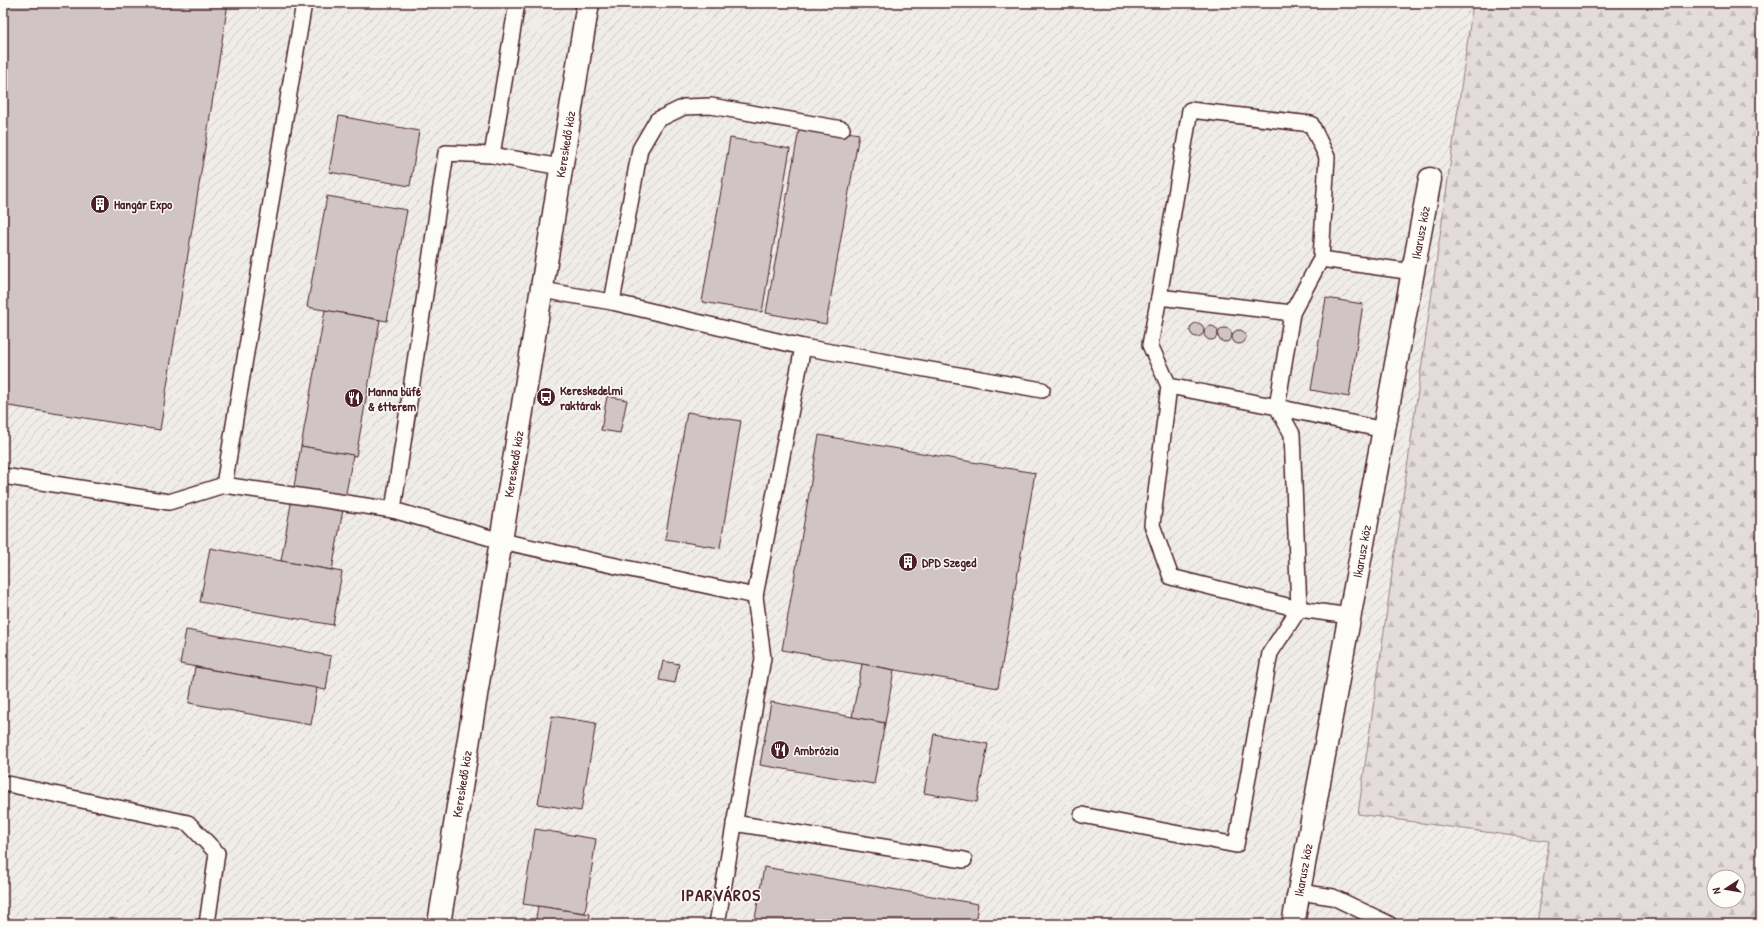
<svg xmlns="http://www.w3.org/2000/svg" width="1764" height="927" viewBox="0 0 1764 927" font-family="'Patrick Hand',sans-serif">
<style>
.industrial{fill:url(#industrial-furrows)}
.forest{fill:url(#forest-firs);stroke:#967e82;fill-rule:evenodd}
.building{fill:#d0c5c4;stroke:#4a1f2b}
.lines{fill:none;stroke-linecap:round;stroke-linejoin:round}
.service-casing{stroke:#4a1f2b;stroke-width:18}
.minor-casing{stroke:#4a1f2b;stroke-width:25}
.service{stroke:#fdfcf7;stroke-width:15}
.minor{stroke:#fdfcf7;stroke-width:22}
.labels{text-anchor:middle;stroke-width:3;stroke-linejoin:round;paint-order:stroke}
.street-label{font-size:13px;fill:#4a1f2b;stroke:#fdfcf7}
.poi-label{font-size:13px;font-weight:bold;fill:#4a1f2b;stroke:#fdfcf7;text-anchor:start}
.district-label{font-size:17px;font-weight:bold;letter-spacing:1px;fill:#4a1f2b;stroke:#fdfcf7}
</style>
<defs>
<pattern id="industrial-furrows" width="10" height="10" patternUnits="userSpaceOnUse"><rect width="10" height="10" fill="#f0ece8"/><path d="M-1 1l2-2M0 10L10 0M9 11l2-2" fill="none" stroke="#cfcac7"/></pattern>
<pattern id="forest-firs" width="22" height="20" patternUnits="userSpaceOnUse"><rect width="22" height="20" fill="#e3dcda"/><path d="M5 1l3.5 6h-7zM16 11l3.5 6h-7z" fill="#c4bcbb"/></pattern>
</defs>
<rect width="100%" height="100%" fill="#fdfcf7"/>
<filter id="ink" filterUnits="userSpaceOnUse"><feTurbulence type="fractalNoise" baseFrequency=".025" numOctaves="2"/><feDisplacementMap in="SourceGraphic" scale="8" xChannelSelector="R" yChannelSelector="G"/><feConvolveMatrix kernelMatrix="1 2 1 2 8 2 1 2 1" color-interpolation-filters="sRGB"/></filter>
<g filter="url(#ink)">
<!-- industrial -->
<polygon class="industrial" points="3,3 1473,3 1358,814 1549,841 1537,924 3,924"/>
<!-- forest -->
<path class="forest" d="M1473 3H1761V924H1537L1549 841 1358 814ZM1714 877H1738V901H1714Z"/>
<!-- building -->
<g class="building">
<polygon points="3,3 228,3 160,430 3,405"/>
<polygon points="339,116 419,131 410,186 329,172"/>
<polygon points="800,124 859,134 826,324 766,313"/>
<polygon points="730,138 790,149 762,312 702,302"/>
<polygon points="327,196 407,210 387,321 307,307"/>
<polygon points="1326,298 1363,304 1349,397 1311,390"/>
<polygon points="325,310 380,320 356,456 301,446"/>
<circle cx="1197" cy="330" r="7"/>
<circle cx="1211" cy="333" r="7"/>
<circle cx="1225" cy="335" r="7"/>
<circle cx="1239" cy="337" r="7"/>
<polygon points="607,396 627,400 620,433 601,430"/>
<polygon points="687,412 741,421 720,548 665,539"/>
<polygon points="819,435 1035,473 998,688 782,650"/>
<polygon points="301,446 353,455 332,570 281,561"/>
<polygon points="210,548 342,572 333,625 200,602"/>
<polygon points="186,630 331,656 326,690 180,664"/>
<polygon points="663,661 679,664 675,683 659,680"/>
<polygon points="862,664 894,670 885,723 852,717"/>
<polygon points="195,667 317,688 311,725 189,703"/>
<polygon points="771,702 885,723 874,784 760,765"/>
<polygon points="552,716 596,723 581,811 538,804"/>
<polygon points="934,734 988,744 977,802 924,793"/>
<polygon points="535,829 596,839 585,913 523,904"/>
<polygon points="764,867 978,904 975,924 754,924"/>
<polygon points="538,906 590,914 589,924 535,924"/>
</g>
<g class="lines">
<!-- service casing -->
<g class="service-casing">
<g id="service">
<polyline points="492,155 517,3"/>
<polyline points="561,167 492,155 446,153 393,510 501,541 755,596 763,658 717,924"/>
<polyline points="542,290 612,302 803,347 1042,390"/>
<polyline points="1159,297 1190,110 1311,124 1327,157 1321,259"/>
<polyline points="612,302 640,149 657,120 684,107 711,106 842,129"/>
<polyline points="1292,313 1277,407 1384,430"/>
<polyline points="3,476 169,502 224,485 304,3"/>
<polyline points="224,485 393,510"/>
<polyline points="755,596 803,347"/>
<polyline points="1350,616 1299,609 1292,434 1277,407 1169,386 1150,345 1159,297 1292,313 1321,259 1413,272"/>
<polyline points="3,783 188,823 217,853 207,924"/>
<polyline points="1082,815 1236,845 1270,653 1299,609 1171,577 1152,525 1169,386"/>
<polyline points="734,823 964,860"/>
<polyline points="1299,892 1333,897 1389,924"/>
</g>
</g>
<!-- minor casing -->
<g class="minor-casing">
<g id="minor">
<path id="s1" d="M439 924 588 3"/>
<path id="s2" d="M1293 924 1430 179"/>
</g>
</g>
<!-- service -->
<use href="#service" class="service"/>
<!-- minor -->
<use href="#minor" class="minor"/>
</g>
</g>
<!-- icons -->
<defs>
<g id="building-disc" transform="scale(1)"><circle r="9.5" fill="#4a1f2b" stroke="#fdfcf7"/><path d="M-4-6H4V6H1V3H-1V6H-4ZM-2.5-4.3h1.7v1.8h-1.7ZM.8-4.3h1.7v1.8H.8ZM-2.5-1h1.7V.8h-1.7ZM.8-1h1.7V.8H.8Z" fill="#fff"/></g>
<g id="bus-disc" transform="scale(1)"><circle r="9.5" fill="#4a1f2b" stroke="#fdfcf7"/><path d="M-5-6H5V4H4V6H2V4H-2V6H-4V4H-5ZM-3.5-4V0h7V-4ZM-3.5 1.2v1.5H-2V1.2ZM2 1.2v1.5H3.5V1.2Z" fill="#fff"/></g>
<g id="restaurant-disc" transform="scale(1)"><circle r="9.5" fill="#4a1f2b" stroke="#fdfcf7"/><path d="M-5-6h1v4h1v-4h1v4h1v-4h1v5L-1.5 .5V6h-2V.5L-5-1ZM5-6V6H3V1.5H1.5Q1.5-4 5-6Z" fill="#fff"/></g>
</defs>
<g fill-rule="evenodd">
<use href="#building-disc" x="100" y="204"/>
<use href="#bus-disc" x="546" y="397"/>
<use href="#restaurant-disc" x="354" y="398"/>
<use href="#building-disc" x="908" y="562"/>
<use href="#restaurant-disc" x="780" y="750"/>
</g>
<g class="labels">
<!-- street labels -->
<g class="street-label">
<text dy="5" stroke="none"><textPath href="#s1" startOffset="790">Kereskedő köz</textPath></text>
<text dy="5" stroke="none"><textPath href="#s2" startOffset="703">Ikarusz köz</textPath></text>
<text dy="5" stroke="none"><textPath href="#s1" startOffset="466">Kereskedő köz</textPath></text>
<text dy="5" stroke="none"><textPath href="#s2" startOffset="379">Ikarusz köz</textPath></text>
<text dy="5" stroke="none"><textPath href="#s1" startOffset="142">Kereskedő köz</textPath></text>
<text dy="5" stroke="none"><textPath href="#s2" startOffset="55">Ikarusz köz</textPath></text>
</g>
<!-- poi labels -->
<g class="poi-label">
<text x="114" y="209">Hangár Expo</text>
<text x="560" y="395">Kereskedelmi<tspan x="560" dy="15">raktárak</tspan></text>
<text x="368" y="396">Manna büfé<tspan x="368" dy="15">&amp; étterem</tspan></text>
<text x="922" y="567">DPD Szeged</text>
<text x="794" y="755">Ambrózia</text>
</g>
<!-- district labels -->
<g class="district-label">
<text x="721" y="901">IPARVÁROS</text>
</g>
</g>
<!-- margin -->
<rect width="1764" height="927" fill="none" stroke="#fdfcf7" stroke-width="16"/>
<rect x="8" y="8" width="1748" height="911" fill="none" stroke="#4a1f2b" stroke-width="1.5" filter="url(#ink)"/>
<!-- north arrow -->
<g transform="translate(1726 889) rotate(258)"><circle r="19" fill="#fdfcf7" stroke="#b5a4a5"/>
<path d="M0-3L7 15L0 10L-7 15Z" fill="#4a1f2b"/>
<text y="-6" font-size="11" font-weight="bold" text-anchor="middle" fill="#4a1f2b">N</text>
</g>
</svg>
